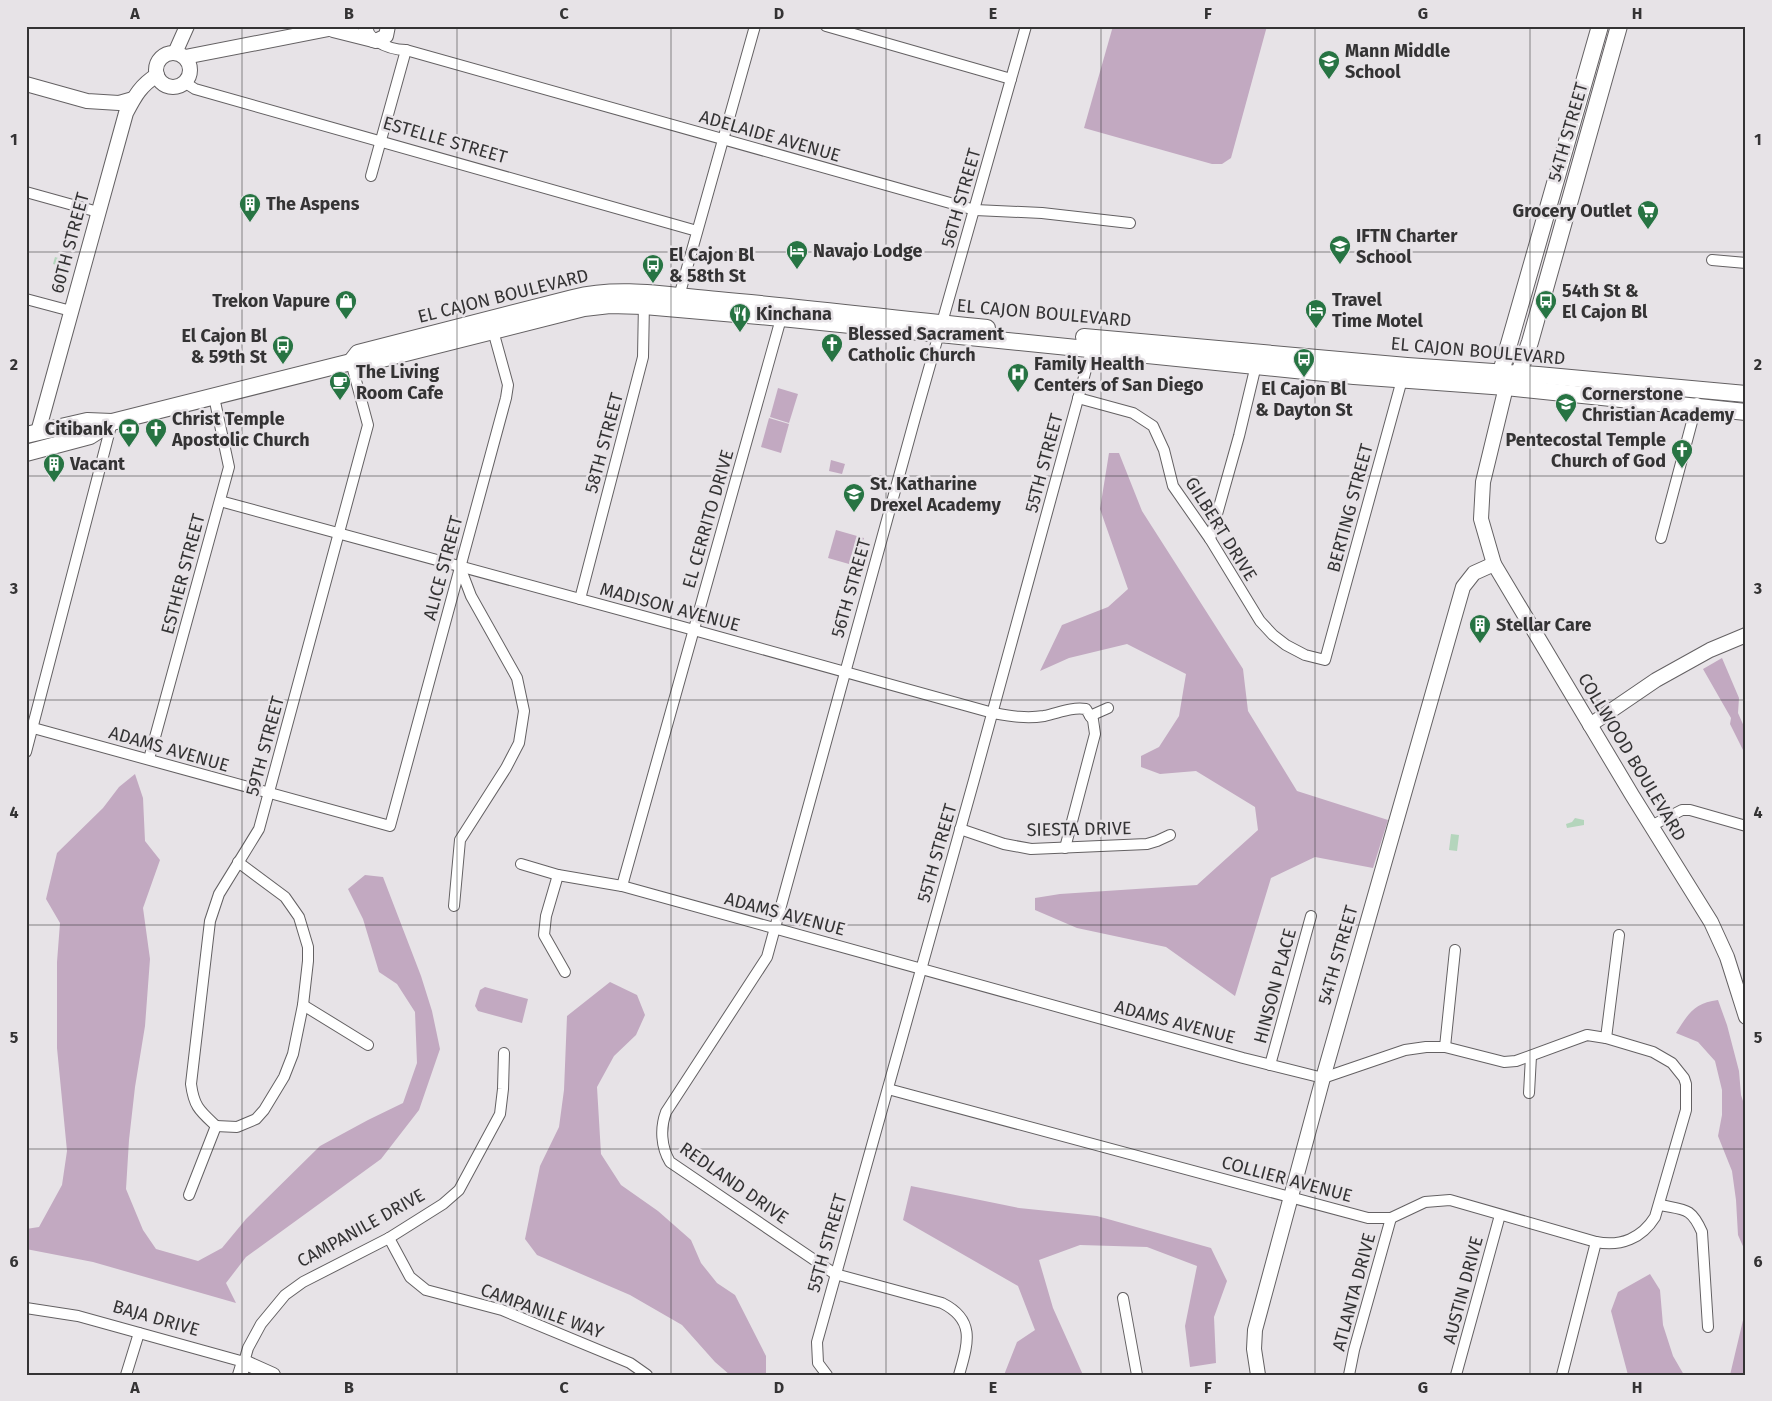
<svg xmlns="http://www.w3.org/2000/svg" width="1772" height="1401" viewBox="0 0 1772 1401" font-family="'Fira Sans',sans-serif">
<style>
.green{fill:#c2a9c1}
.water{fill:#b4d5bc}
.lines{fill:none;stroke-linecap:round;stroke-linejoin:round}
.street-casing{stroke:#646163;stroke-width:12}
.secondary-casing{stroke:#646163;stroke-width:16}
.primary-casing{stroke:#646163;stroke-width:18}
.street{stroke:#fff;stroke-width:10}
.secondary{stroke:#fff;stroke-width:14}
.primary{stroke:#fff;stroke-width:16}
.grid{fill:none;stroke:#343334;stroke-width:1;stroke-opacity:0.55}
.labels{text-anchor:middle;stroke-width:5;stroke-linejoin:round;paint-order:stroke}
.poi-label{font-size:18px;font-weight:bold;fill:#343334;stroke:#e7e3e7;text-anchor:start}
.street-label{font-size:18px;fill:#343334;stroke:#e7e3e7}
.neatline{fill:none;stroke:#343334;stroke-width:2}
.grid-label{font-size:16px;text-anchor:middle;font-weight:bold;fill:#343334}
</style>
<rect width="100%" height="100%" fill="#e7e3e7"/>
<!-- green -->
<g class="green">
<polygon points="1113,26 1267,26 1231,158 1222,164 1212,164 1084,128"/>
<polygon points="778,388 798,394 789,423 770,417"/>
<polygon points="769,418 789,424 781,453 761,447"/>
<polygon points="1109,453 1119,453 1142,511 1243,669 1248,711 1297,791 1388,820 1373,868 1315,857 1271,878 1235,996 1166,947 1077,928 1035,910 1035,898 1060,894 1197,885 1258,830 1255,807 1196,771 1160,774 1141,767 1141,756 1159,747 1179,716 1186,674 1127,644 1069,658 1040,671 1062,625 1108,607 1128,589 1100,509"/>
<polygon points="831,460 845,464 842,474 829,471"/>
<polygon points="836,530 864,538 856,566 828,558"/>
<polygon points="1722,658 1739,698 1738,713 1746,731 1746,756 1730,724 1731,718 1703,669"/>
<polygon points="135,774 143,798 145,841 160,860 143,908 150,959 145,1026 135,1087 129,1140 126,1189 143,1230 156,1249 198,1261 222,1248 246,1219 320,1146 368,1120 403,1103 417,1063 415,1012 397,984 379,972 363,919 348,889 365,875 383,877 421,976 432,1011 440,1049 419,1110 381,1159 246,1257 226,1283 236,1303 93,1262 26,1249 26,1229 39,1227 62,1185 67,1151 57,1048 57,962 60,923 46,899 57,853 103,808 119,787"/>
<polygon points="610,982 637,995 645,1015 636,1035 614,1056 597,1087 601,1154 621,1185 658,1211 691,1240 701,1263 717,1283 735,1295 766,1356 766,1375 730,1375 715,1362 682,1325 630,1295 537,1255 525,1239 540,1166 559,1127 564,1090 567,1016"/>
<polygon points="485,987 528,999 522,1023 478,1011 475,1006 480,990"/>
<path d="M1718 1000 1727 1025 1739 1071 1741 1095 1746 1110V1253L1738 1235 1736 1200 1732 1171 1718 1136 1722 1115V1090L1715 1061 1698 1042 1676 1033C1688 1014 1694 1003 1718 1000Z"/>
<polygon points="911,1186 1019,1208 1097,1216 1211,1248 1227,1281 1214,1317 1216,1363 1190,1367 1185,1326 1197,1266 1147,1247 1080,1245 1039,1260 1053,1308 1083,1375 1004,1375 1017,1342 1035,1330 1018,1286 903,1220"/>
<polygon points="1650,1274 1660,1290 1663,1325 1673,1356 1684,1375 1628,1375 1611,1311 1618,1292"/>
<polygon points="1746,1293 1746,1375 1730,1375 1744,1316"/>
</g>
<!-- water -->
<g class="water">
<polygon points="55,257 68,261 66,268 53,264"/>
<polygon points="1575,818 1584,820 1584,825 1567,828 1566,824 1572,822"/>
<polygon points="1451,834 1459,835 1457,851 1449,850"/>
</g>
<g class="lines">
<!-- street casing -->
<g class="street-casing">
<g id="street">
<polyline points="826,26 1011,79"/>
<path d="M376 41C384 46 396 50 406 50L975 210 1042 213 1130 223"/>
<polyline points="184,82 195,89 697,231"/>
<polyline points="371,176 406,50"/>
<polyline points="26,192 98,212"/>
<polyline points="1712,260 1746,263"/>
<polyline points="26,299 71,311"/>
<polyline points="678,300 755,26"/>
<polyline points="1078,398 1133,413 1153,426 1164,450 1173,486 1210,539 1260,621 1273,635 1286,645 1305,655 1325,660 1403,376"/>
<path d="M220 501 683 627 993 713C1010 716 1026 719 1044 716 1059 713 1070 707 1086 709L1090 716 1108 708"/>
<polyline points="1661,538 1697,403"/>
<polyline points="1210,539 1239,436 1257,361"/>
<polyline points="580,599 643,357 644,302"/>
<polyline points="26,726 390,826 506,398 508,385 492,327"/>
<polyline points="26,752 112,422"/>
<polyline points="149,759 229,467 214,397"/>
<polyline points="1651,826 1682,810 1690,810 1746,826"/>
<polyline points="960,829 1004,844 1031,849 1147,844 1157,841 1170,835"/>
<polyline points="1065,848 1095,734 1093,720 1090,716"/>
<path d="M521 864 558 875 622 886 1243 1058 1323 1078 1405 1050 1426 1047H1445L1504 1062 1516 1061 1587 1035 1606 1038 1653 1052 1672 1063 1684 1078 1686 1084V1110L1655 1217C1642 1238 1621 1247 1596 1242L1450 1200 1425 1202 1391 1218H1368L888 1089"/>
<polyline points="558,875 546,916 544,935 565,972"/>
<polyline points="622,886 782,315"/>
<polyline points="454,906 460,840 506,768 519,743 524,711 517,678 471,596 460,567"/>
<polyline points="303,1005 368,1045"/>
<polyline points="1606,1038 1619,935"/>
<polyline points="1445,1047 1455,950"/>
<polyline points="1270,1065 1311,916"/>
<polyline points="1529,1093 1531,1056"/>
<path d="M216 1126C200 1111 194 1107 191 1084L210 921 219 894 259 829 368 425 351 362"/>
<polyline points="216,1126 237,1127 256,1119 264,1110 284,1077 293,1054 303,1005 308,961 308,947 299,917 285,897 238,862"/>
<polyline points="189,1195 216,1126"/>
<path d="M1660 1205C1685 1210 1691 1207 1702 1232L1708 1327"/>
<polyline points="389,1238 410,1277 426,1290 502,1310 630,1363 647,1375"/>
<polyline points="1123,1298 1137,1375"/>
<polyline points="26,1308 78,1316 244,1362 248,1348 261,1324 285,1295 303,1282 389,1238 443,1204 459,1190 500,1114 503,1089 504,1053"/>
<polyline points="126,1375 139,1333"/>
<polyline points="827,1375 818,1363 817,1342 974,780 1093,344"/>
<path d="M959 1375C968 1343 976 1320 942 1303L835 1274 670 1162C661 1147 660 1128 666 1112L767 957 915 418 1026 26"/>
<polyline points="1349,1375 1354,1350 1391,1218"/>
<polyline points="1456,1375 1500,1215"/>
<polyline points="1562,1375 1596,1242"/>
</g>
</g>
<!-- secondary casing -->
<g class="secondary-casing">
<g id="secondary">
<path d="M366 26C365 34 369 39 376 41L386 36 388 26"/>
<polyline points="333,30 373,40"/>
<polyline points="175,53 187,26"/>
<circle cx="173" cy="70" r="17"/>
<polyline points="185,57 344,26"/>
<polyline points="26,84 87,101 119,103 133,99"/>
<polyline points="1506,387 1483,482 1481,519 1494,564 1632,795 1711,922 1727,957 1746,1017"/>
<path d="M38 432 126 113C135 96 140 86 157 75"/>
<polyline points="1590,725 1656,680 1710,650 1746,635"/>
<polyline points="240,1375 244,1362 273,1375"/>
<polyline points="1258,1375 1254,1349 1255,1330 1323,1078 1463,587 1474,573 1494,564"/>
</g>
</g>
<!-- primary casing -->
<g class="primary-casing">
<g id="primary">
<polyline points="1084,337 1407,366 1538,375 1746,394"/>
<path d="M351 362 358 353 573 298C620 286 670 296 718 300 808 308 897 319 987 328"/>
<polyline points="1504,380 1501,372 1600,26"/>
<polyline points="1512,380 1519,373 1530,342 1619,26"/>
<polyline points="26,435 87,421 112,422 351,362 366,363 584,308 610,305 644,306 781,318 1354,376 1506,387 1746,412"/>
<polyline points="26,453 90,436 112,422"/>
</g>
</g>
<!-- street -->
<use href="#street" class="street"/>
<!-- secondary -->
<use href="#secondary" class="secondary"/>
<!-- primary -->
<use href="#primary" class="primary"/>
</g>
<!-- grid -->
<path class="grid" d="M242 26V1375M457 26V1375M671 26V1375M886 26V1375M1101 26V1375M1315 26V1375M1530 26V1375M26 252H1746M26 476H1746M26 700H1746M26 925H1746M26 1149H1746"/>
<!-- icons -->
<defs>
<g id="school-pin" transform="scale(1.125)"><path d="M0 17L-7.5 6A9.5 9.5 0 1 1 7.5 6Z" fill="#277443" stroke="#e7e3e7"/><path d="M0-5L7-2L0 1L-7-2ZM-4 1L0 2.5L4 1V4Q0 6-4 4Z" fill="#fff"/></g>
<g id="building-pin" transform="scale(1.125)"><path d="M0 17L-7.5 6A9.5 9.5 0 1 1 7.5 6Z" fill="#277443" stroke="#e7e3e7"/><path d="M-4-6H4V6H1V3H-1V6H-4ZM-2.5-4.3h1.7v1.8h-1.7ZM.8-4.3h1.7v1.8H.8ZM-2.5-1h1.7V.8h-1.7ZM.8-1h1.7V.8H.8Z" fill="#fff"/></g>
<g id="supermarket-pin" transform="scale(1.125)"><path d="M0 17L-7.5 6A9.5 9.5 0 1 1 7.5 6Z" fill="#277443" stroke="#e7e3e7"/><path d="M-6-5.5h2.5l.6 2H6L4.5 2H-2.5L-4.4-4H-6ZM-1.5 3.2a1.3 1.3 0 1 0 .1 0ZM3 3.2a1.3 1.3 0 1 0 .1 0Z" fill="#fff"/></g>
<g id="hotel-pin" transform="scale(1.125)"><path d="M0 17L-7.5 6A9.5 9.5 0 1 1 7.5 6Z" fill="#277443" stroke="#e7e3e7"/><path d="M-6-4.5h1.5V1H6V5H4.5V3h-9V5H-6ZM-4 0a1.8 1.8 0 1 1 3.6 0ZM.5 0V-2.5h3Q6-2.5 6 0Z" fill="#fff"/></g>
<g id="bus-pin" transform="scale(1.125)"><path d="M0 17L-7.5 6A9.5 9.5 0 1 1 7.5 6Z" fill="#277443" stroke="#e7e3e7"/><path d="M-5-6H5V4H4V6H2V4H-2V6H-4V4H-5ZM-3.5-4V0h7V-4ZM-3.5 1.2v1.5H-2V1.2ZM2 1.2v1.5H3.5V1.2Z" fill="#fff"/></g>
<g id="shop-pin" transform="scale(1.125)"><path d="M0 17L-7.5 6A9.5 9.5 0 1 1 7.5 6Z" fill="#277443" stroke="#e7e3e7"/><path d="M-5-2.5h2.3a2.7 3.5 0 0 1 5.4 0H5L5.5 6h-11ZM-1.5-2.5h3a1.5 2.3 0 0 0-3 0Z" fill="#fff"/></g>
<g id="restaurant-pin" transform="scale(1.125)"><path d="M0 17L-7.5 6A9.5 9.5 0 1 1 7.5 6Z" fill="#277443" stroke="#e7e3e7"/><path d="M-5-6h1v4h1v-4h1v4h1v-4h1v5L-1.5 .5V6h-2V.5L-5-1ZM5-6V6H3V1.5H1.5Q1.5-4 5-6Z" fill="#fff"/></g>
<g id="church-pin" transform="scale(1.125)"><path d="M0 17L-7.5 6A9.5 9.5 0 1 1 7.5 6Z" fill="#277443" stroke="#e7e3e7"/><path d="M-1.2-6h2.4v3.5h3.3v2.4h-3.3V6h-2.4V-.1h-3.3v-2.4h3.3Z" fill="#fff"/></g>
<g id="hospital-pin" transform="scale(1.125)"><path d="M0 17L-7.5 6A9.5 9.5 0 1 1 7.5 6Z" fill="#277443" stroke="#e7e3e7"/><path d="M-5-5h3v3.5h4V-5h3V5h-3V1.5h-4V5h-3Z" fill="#fff"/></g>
<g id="cafe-pin" transform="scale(1.125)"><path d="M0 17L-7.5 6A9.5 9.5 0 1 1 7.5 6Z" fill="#277443" stroke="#e7e3e7"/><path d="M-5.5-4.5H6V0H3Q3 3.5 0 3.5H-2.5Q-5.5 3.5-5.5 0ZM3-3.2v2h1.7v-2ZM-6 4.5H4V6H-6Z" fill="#fff"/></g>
<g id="bank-pin" transform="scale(1.125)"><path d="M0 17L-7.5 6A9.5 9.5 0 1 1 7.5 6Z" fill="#277443" stroke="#e7e3e7"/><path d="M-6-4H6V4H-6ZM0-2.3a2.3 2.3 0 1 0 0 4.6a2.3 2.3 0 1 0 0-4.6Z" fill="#fff"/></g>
</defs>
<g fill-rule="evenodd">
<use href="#school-pin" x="1329" y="61"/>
<use href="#building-pin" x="250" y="204"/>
<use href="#supermarket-pin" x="1648" y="211"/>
<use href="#school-pin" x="1340" y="246"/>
<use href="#hotel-pin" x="797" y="251"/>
<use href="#bus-pin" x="653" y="265"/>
<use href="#shop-pin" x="346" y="301"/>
<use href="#bus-pin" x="1546" y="301"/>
<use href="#hotel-pin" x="1316" y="310"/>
<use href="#restaurant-pin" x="740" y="314"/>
<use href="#church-pin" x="832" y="344"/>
<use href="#bus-pin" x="283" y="346"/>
<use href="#bus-pin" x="1304" y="359"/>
<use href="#hospital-pin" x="1018" y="374"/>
<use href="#cafe-pin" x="340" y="382"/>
<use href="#school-pin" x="1566" y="404"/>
<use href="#bank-pin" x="129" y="429"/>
<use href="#church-pin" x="156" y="429"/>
<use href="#church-pin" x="1682" y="450"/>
<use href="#building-pin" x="54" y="464"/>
<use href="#school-pin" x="854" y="494"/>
<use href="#building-pin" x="1480" y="625"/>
</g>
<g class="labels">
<!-- poi labels -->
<g class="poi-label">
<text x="1345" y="57">Mann Middle<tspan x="1345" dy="21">School</tspan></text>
<text x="266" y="210">The Aspens</text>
<text x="1632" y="217" text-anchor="end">Grocery Outlet</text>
<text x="1356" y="242">IFTN Charter<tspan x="1356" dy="21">School</tspan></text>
<text x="813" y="257">Navajo Lodge</text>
<text x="669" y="261">El Cajon Bl<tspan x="669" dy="21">&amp; 58th St</tspan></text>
<text x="1562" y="297">54th St &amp;<tspan x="1562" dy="21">El Cajon Bl</tspan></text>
<text x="1332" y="306">Travel<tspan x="1332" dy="21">Time Motel</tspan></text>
<text x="330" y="307" text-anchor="end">Trekon Vapure</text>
<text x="756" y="320">Kinchana</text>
<text x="848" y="340">Blessed Sacrament<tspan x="848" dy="21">Catholic Church</tspan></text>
<text x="267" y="342" text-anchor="end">El Cajon Bl<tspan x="267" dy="21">&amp; 59th St</tspan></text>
<text x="1034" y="370">Family Health<tspan x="1034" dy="21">Centers of San Diego</tspan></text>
<text x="356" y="378">The Living<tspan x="356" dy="21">Room Cafe</tspan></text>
<text x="1304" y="395" text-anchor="middle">El Cajon Bl<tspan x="1304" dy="21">&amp; Dayton St</tspan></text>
<text x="1582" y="400">Cornerstone<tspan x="1582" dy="21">Christian Academy</tspan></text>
<text x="172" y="425">Christ Temple<tspan x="172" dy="21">Apostolic Church</tspan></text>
<text x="113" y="435" text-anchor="end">Citibank</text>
<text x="1666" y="446" text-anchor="end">Pentecostal Temple<tspan x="1666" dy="21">Church of God</tspan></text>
<text x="70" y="470">Vacant</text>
<text x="870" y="490">St. Katharine<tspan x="870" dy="21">Drexel Academy</tspan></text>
<text x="1496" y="631">Stellar Care</text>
</g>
<!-- street labels -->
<g class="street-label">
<text transform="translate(1568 132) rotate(-74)" y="6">54TH STREET</text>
<text transform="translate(770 136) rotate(16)" y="6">ADELAIDE AVENUE</text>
<text transform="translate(445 140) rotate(16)" y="6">ESTELLE STREET</text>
<text transform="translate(961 198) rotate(-74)" y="6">56TH STREET</text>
<text transform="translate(70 243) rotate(-75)" y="6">60TH STREET</text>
<text transform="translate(503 296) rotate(-14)" y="6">EL CAJON BOULEVARD</text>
<text transform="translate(1044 313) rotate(5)" y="6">EL CAJON BOULEVARD</text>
<text transform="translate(1478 351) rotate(5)" y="6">EL CAJON BOULEVARD</text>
<text transform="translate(604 443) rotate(-75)" y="6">58TH STREET</text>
<text transform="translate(1044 463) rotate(-75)" y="6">55TH STREET</text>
<text transform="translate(1350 508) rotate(-75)" y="6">BERTING STREET</text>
<text transform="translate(708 519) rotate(-74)" y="6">EL CERRITO DRIVE</text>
<text transform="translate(1221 529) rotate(58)" y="6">GILBERT DRIVE</text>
<text transform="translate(443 568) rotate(-75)" y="6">ALICE STREET</text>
<text transform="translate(183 574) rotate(-75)" y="6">ESTHER STREET</text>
<text transform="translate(851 588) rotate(-74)" y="6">56TH STREET</text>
<text transform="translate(670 607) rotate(15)" y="6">MADISON AVENUE</text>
<text transform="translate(265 746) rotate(-75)" y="6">59TH STREET</text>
<text transform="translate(169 749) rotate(16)" y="6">ADAMS AVENUE</text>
<text transform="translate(1632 757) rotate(59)" y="6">COLLWOOD BOULEVARD</text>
<text transform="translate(1079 829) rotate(-1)" y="6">SIESTA DRIVE</text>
<text transform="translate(937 853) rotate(-74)" y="6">55TH STREET</text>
<text transform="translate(785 914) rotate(15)" y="6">ADAMS AVENUE</text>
<text transform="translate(1338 955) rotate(-74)" y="6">54TH STREET</text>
<text transform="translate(1275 986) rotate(-75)" y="6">HINSON PLACE</text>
<text transform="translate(1175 1022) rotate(15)" y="6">ADAMS AVENUE</text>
<text transform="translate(1287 1179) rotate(15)" y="6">COLLIER AVENUE</text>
<text transform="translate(734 1183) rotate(35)" y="6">REDLAND DRIVE</text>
<text transform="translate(361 1228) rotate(-29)" y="6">CAMPANILE DRIVE</text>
<text transform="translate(827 1243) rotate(-74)" y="6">55TH STREET</text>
<text transform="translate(1463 1290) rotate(-75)" y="6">AUSTIN DRIVE</text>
<text transform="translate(1354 1292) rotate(-75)" y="6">ATLANTA DRIVE</text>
<text transform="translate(542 1311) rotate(20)" y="6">CAMPANILE WAY</text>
<text transform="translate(156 1318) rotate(16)" y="6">BAJA DRIVE</text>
</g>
</g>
<!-- border -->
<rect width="1772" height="1401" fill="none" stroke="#e7e3e7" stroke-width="55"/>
<rect x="28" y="28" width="1716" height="1346" class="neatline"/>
<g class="grid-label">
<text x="135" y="19">A</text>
<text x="349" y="19">B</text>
<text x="564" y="19">C</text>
<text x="779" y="19">D</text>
<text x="993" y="19">E</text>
<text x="1208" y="19">F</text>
<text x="1423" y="19">G</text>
<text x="1637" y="19">H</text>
<text x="14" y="145">1</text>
<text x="1758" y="145">1</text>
<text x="14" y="370">2</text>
<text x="1758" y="370">2</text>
<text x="14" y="594">3</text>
<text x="1758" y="594">3</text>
<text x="14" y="818">4</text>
<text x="1758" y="818">4</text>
<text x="14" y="1043">5</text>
<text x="1758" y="1043">5</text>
<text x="14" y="1267">6</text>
<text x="1758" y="1267">6</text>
<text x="135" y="1393">A</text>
<text x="349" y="1393">B</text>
<text x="564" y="1393">C</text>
<text x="779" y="1393">D</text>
<text x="993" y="1393">E</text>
<text x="1208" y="1393">F</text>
<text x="1423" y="1393">G</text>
<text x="1637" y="1393">H</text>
</g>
</svg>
